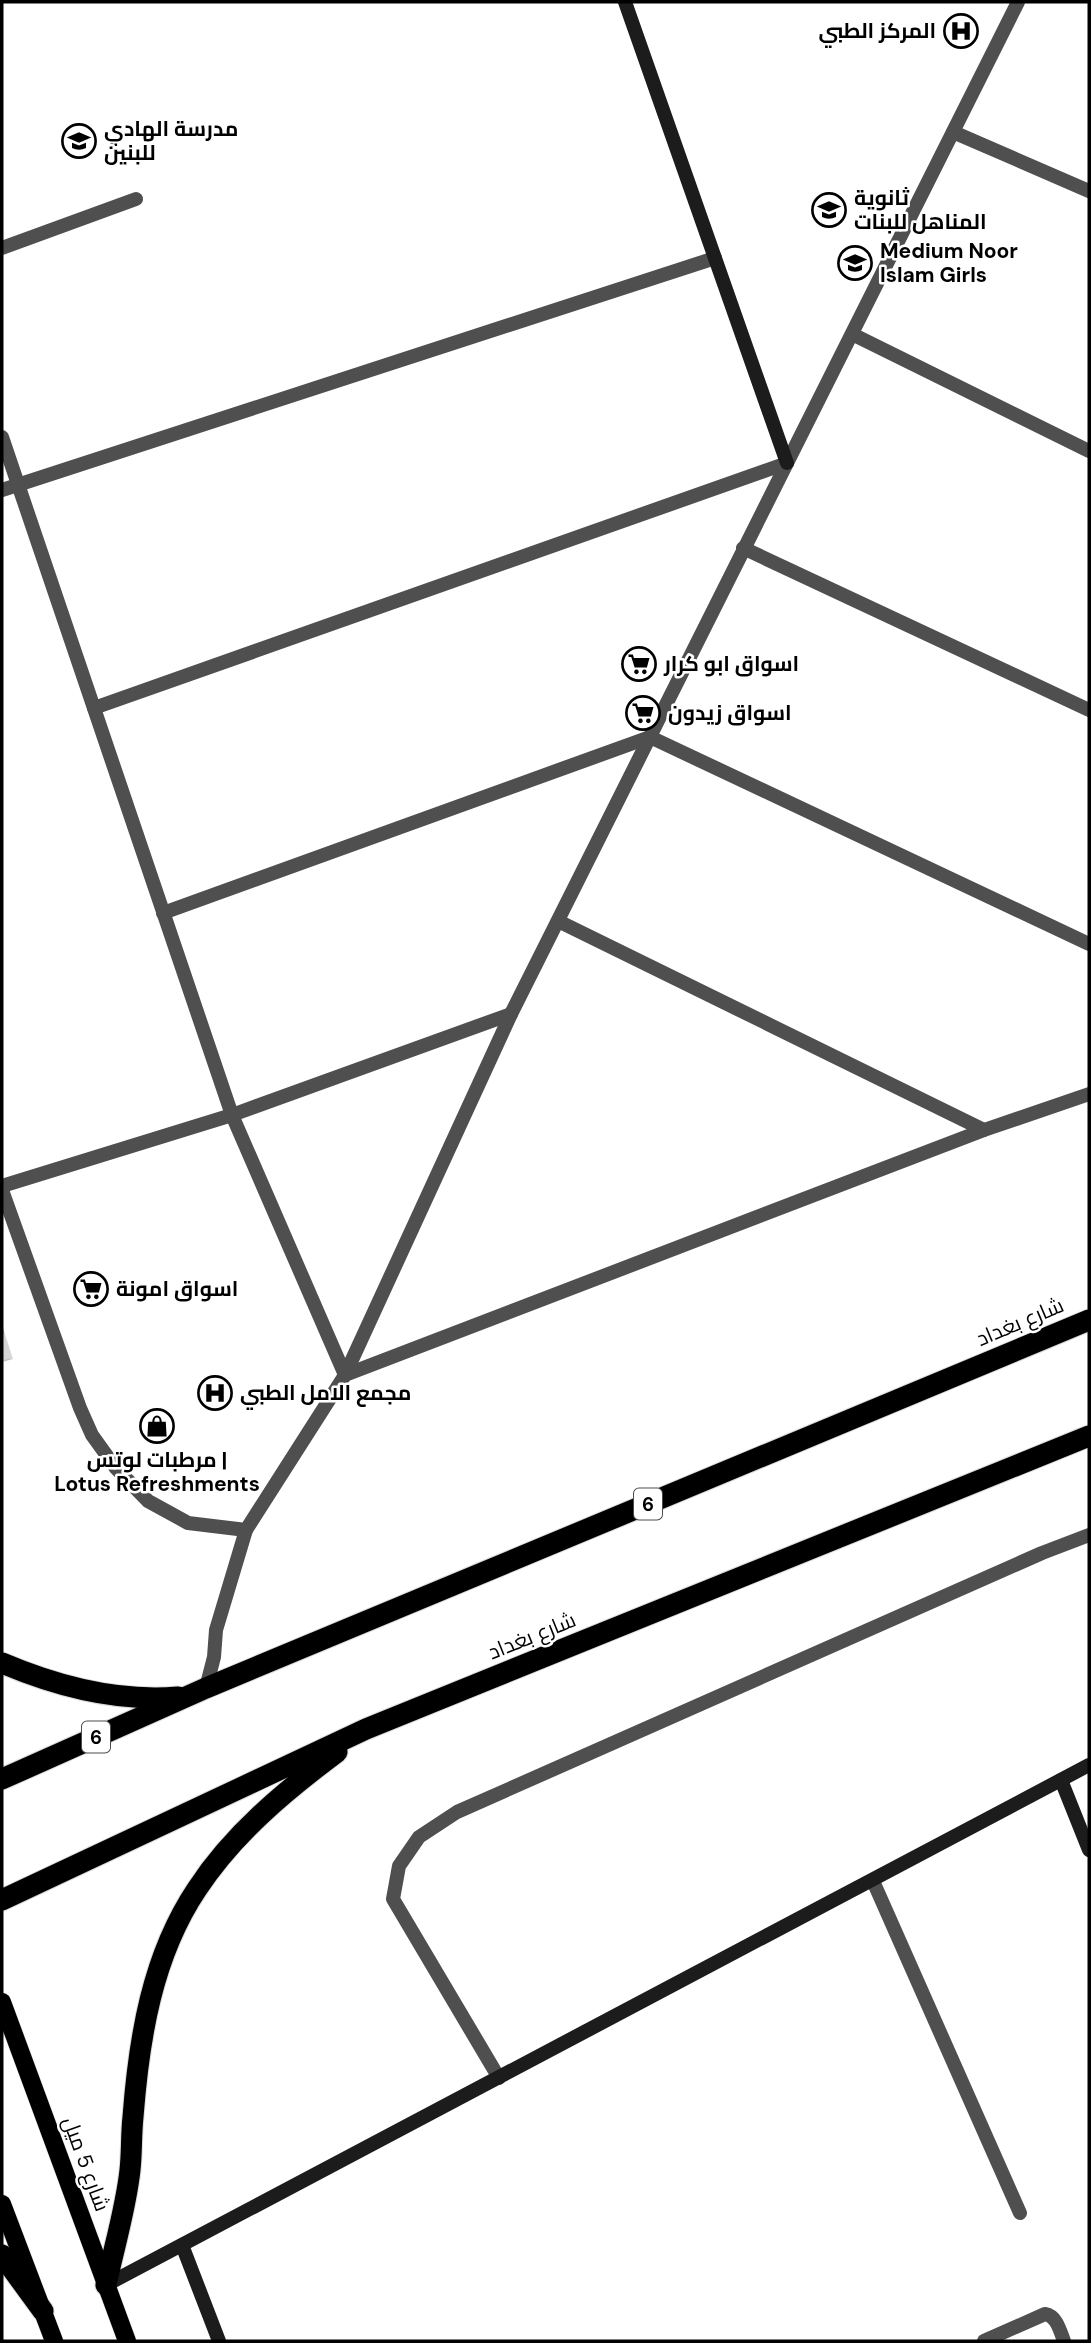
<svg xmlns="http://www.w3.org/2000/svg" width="1091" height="2343" viewBox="0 0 1091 2343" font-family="'DM Sans',Cairo,sans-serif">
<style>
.park{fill:url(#park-crowns)}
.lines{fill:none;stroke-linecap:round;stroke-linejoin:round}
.primary-casing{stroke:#dbdbdb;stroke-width:19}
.highway-casing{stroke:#dbdbdb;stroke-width:23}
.lane{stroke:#4f4f4f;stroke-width:14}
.street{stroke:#4f4f4f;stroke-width:14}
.secondary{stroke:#1c1c1c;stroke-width:14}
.primary{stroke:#000;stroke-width:18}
.highway{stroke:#000;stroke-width:21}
.labels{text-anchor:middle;stroke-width:5;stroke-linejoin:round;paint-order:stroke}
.shield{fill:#fff;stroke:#4c4c4c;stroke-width:2}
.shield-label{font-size:19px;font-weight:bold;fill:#000}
.poi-label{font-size:21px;font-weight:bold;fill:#000;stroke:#fff;text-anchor:start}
.street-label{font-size:21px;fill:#000;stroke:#fff}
</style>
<defs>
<pattern id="park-crowns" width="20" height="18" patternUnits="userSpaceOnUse" patternTransform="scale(1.75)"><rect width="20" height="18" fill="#d6d6d6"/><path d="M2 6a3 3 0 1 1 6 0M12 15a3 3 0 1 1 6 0" fill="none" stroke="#b6b6b6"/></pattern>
</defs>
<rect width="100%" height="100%" fill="#fff"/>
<!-- park -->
<polygon class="park" points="2,1325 13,1359 2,1362"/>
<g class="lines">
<!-- primary casing -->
<g class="primary-casing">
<g id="primary">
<polyline points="2,2002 127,2341"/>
<polyline points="2,2204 54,2341"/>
</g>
</g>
<!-- highway casing -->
<g class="highway-casing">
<g id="highway">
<path d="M2 1663C56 1686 118 1702 178 1697"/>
<polyline points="2,1779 206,1688 1089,1320"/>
<polyline points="2,1900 366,1729 1089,1436"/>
<polyline points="2,2255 43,2311"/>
<path d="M106 2285C114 2247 126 2208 130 2170 132 2152 131 2135 133 2117 139 2038 152 1956 197 1889 233 1834 285 1791 337 1752"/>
</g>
</g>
<!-- lane -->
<g class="lane">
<polyline points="2,248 136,199"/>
<polyline points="499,2078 393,1899 399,1866 419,1837 457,1812 1042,1553 1089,1535"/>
</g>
<!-- street -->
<g class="street">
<polyline points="953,132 1089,191"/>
<polyline points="852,334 1089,451"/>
<polyline points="2,437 232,1115 345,1375"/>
<polyline points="2,490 715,258"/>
<polyline points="743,548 1089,710"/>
<polyline points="94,708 787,463"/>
<polyline points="163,913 650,737 1089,944"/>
<polyline points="558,921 984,1130"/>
<polyline points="2,1186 232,1115 511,1014"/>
<polyline points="2,1190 80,1408 92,1435 115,1467 148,1501 188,1523 246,1530 345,1375 984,1130 1089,1094"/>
<polyline points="345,1375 511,1014 1018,2"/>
<polyline points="206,1688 214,1657 216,1630 246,1530"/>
<polyline points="873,1881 1020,2213"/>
<path d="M984 2341 1045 2314C1057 2316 1060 2331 1064 2341"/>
</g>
<!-- secondary -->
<g class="secondary">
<polyline points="625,2 787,463"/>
<polyline points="1061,1780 1089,1850"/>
<polyline points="182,2245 219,2341"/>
<polyline points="106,2285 1089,1765"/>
</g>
<!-- primary -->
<use href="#primary" class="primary"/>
<!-- highway -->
<use href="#highway" class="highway"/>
</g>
<!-- icons -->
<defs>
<g id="hospital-ring" transform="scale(1.75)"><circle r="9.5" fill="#fff" stroke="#000" stroke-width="1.5"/><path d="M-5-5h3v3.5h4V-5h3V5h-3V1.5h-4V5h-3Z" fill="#000"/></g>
<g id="school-ring" transform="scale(1.75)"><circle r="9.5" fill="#fff" stroke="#000" stroke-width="1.5"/><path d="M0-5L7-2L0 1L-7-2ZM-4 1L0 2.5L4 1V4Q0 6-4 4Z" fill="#000"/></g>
<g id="supermarket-ring" transform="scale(1.75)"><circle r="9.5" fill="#fff" stroke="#000" stroke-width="1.5"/><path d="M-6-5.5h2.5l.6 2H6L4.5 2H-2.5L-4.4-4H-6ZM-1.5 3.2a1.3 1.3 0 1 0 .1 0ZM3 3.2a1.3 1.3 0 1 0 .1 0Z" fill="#000"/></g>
<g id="shop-ring" transform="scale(1.75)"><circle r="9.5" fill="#fff" stroke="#000" stroke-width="1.5"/><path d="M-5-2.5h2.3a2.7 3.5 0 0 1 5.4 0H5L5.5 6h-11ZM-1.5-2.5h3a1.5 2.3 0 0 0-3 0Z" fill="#000"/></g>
</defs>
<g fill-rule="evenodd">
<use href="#hospital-ring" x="961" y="31"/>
<use href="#school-ring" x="79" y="141"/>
<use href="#school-ring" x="829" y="210"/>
<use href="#school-ring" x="855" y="263"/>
<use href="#supermarket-ring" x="639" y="664"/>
<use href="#supermarket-ring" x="643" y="713"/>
<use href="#supermarket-ring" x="91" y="1289"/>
<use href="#hospital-ring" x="215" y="1393"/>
<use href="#shop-ring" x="157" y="1426"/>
</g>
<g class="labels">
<!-- shield labels -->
<g class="shield">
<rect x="634" y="1488.5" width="28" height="31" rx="5"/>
<rect x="82" y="1721.5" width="28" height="31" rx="5"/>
</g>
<g class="shield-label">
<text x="648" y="1511">6</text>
<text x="96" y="1744">6</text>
</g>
<!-- poi labels -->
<g class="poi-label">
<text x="936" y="38" text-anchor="end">المركز الطبي</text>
<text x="104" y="136">مدرسة الهادي<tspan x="104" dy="24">للبنين</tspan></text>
<text x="854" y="205">ثانوية<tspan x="854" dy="24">المناهل للبنات</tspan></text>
<text x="880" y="258">Medium Noor<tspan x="880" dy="24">Islam Girls</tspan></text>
<text x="664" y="671">اسواق ابو كرار</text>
<text x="668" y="720">اسواق زيدون</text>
<text x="116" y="1296">اسواق امونة</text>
<text x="240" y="1400">مجمع الامل الطبي</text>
<text x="157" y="1467" text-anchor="middle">مرطبات لوتس |<tspan x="157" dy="24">Lotus Refreshments</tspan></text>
</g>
<!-- street labels -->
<g class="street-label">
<text transform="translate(1020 1322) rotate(-23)" y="7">شارع بغداد</text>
<text transform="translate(532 1636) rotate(-22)" y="7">شارع بغداد</text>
<text transform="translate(86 2164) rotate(70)" y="7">شارع 5 ميل</text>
</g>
</g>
<!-- border -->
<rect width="1091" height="2343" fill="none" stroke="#000000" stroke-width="7"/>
</svg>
